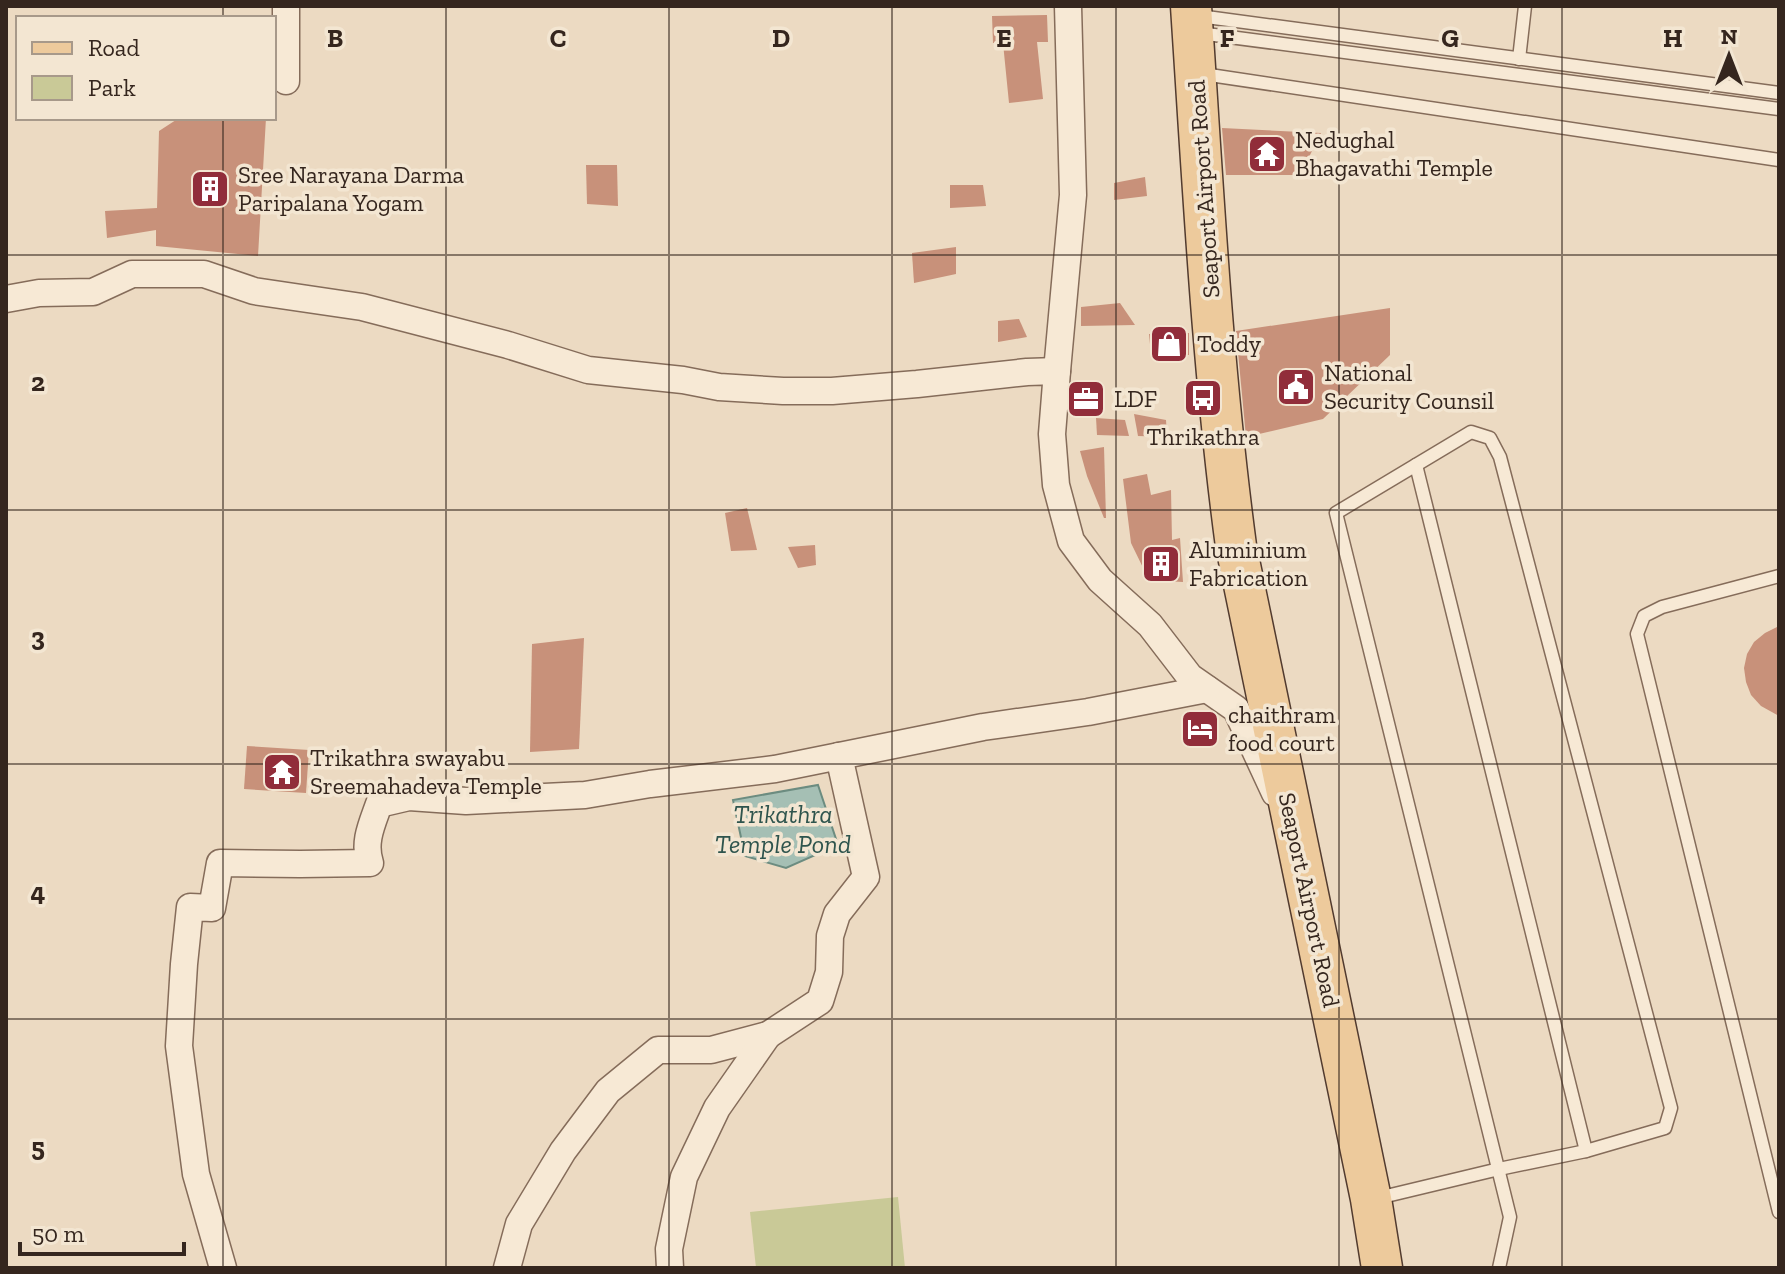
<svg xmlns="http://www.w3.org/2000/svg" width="1785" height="1274" viewBox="0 0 1785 1274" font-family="'Zilla Slab',serif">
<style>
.green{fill:#c9c997}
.water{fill:#a5bfb4;stroke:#6c8c80;stroke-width:2}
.building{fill:#c8917a}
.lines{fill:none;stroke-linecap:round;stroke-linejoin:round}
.lane-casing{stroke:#856c5a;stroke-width:15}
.street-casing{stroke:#856c5a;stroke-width:29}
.primary-casing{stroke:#523b2f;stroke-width:43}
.lane{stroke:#f7e9d5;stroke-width:12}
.street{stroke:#f7e9d5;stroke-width:26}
.primary{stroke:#edca9c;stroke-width:40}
.grid{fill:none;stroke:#35261e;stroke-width:2;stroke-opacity:0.55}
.labels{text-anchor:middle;stroke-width:7;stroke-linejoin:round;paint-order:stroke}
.poi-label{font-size:24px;fill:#35261e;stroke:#f3e6d2;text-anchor:start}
.street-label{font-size:24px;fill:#35261e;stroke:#f3e6d2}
.water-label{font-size:26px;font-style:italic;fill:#2e544d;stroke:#f3e6d2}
.grid-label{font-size:26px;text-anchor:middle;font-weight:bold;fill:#35261e;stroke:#f3e6d2;stroke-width:7;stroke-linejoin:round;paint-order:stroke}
</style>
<rect width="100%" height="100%" fill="#ecdac2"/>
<!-- green -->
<polygon class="green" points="898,1197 905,1268 756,1268 750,1212"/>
<!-- water -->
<polygon class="water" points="818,785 838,845 786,868 745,856 733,800"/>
<!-- building -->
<g class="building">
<polygon points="1047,15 1048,42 1037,42 1043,99 1009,103 1003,43 993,43 992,16"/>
<polygon points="179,118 266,118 258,256 156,246 156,230 107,238 105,211 157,208 159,131"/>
<polygon points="1222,128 1321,133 1300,175 1226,175"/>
<polygon points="586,165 617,165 618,206 587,204"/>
<polygon points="1145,177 1147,196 1114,200 1114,183"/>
<polygon points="950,185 983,185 986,206 950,208"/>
<polygon points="956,247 956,274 914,283 912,253"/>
<polygon points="1120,303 1135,325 1081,326 1081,307"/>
<polygon points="1390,308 1390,355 1323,419 1246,437 1236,331"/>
<polygon points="1019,319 1027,337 998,342 998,321"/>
<polygon points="1189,333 1189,355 1151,354 1149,334"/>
<polygon points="1078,388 1095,391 1095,407 1078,407"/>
<polygon points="1134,414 1166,420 1167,437 1138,436"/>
<polygon points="1096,418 1125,420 1129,436 1097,435"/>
<polygon points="1104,447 1106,518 1104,518 1087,476 1080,451"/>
<polygon points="1147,474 1151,495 1171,490 1172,540 1180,538 1183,582 1149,580 1131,543 1123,479"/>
<polygon points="747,508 757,550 731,551 725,513"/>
<polygon points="815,545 816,565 798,568 788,547"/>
<polygon points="1779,626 1779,716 1761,706 1751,695 1746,682 1744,668 1747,654 1754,642 1765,633"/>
<polygon points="584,638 579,749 530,752 532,644"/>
<polygon points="247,746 309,750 306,793 244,789"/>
</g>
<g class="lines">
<!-- lane casing -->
<g class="lane-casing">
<g id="lane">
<polyline points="1199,16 1779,93"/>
<polyline points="1199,33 1779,109"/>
<polyline points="1519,59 1525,6"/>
<polyline points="1203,74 1779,160"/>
<polyline points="1779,576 1662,607 1644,616 1637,634 1779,1212"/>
<polyline points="1378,1198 1499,1169 1586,1151 1665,1128 1671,1108 1500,457 1490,438 1471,432 1416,465"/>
<polyline points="1499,1268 1510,1217 1336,513 1416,465 1586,1151"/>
</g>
</g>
<!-- street casing -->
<g class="street-casing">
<g id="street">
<polyline points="286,81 286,6"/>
<polyline points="6,299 39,293 93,292 132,274 204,274 254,291 362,307 508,345 588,370 683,380 719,387 783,391 832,391 917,384 1027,372 1057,371 1052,434 1056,485 1071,541 1100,580 1150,625 1190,677 1236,709 1275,793"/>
<polyline points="1057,371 1073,195 1068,6"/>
<path d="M223 1268 196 1174 179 1046 184 964 190 907 212 908 220 863 300 864 370 863C363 842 372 824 379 804L409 797 466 801 585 795 650 784 775 769 983 727 1088 712 1207 689"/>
<polyline points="507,1268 519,1224 563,1151 608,1091 658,1050 711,1050 768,1035 820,1001 829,972 830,936 837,914 866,877 839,756"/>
<polyline points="670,1268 669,1249 684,1177 717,1108 768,1035"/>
</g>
</g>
<!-- primary casing -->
<g class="primary-casing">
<path id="primary" d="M1191 6C1203 186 1212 367 1236 546L1371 1199 1382 1268"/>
</g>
<!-- lane -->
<use href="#lane" class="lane"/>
<!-- street -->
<use href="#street" class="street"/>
<!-- primary -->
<use href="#primary" class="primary"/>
</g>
<!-- grid -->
<path class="grid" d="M223 6V18M446 6V1268M669 6V1268M892 6V1268M1116 6V1268M1339 6V1268M1562 6V1268M223 118V1268M6 255H1779M6 510H1779M6 764H1779M6 1019H1779"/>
<!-- icons -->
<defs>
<g id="temple-square" transform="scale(2)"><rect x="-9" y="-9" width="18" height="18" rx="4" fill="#912d3a" stroke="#f3e6d2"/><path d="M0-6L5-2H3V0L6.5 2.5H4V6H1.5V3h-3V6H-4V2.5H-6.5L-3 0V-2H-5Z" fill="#fff"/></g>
<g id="building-square" transform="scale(2)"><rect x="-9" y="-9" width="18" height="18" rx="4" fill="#912d3a" stroke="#f3e6d2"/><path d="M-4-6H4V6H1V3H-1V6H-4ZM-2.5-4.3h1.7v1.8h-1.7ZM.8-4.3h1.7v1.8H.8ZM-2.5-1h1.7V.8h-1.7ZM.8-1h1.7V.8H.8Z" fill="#fff"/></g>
<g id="shop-square" transform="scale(2)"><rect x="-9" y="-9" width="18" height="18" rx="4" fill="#912d3a" stroke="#f3e6d2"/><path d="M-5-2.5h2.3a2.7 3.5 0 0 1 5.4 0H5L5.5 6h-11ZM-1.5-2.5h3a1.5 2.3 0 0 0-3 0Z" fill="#fff"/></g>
<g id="civic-square" transform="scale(2)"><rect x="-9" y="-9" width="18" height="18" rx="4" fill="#912d3a" stroke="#f3e6d2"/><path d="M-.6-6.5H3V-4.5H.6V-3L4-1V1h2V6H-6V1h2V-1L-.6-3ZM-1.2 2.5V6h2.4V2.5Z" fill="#fff"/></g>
<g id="bus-square" transform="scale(2)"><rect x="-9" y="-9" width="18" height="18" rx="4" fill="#912d3a" stroke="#f3e6d2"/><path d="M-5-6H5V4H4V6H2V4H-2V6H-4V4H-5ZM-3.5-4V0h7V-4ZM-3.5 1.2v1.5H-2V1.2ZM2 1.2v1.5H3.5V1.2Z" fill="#fff"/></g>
<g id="office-square" transform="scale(2)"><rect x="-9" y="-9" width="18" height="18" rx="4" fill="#912d3a" stroke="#f3e6d2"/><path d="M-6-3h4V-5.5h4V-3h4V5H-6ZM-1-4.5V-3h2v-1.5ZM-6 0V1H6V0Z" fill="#fff"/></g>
<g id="hotel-square" transform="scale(2)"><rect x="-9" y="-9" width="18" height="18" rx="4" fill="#912d3a" stroke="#f3e6d2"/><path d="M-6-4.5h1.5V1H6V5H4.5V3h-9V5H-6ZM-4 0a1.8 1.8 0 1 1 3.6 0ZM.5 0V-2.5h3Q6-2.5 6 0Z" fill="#fff"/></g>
</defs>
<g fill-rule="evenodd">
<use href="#temple-square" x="1267" y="154"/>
<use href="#building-square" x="210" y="189"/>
<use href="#shop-square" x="1169" y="344"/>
<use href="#civic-square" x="1296" y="387"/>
<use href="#bus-square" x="1203" y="398"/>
<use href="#office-square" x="1086" y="399"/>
<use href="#building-square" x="1161" y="564"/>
<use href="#hotel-square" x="1200" y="729"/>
<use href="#temple-square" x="282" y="772"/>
</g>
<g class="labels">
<!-- poi labels -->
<g class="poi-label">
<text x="1295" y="148">Nedughal<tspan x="1295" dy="28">Bhagavathi Temple</tspan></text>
<text x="238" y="183">Sree Narayana Darma<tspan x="238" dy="28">Paripalana Yogam</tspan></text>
<text x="1197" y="352">Toddy</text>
<text x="1324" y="381">National<tspan x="1324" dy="28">Security Counsil</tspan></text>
<text x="1114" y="407">LDF</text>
<text x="1203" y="445" text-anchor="middle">Thrikathra</text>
<text x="1189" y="558">Aluminium<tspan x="1189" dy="28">Fabrication</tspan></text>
<text x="1228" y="723">chaithram<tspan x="1228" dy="28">food court</tspan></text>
<text x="310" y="766">Trikathra swayabu<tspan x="310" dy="28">Sreemahadeva Temple</tspan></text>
</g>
<!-- street labels -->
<g class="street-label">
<text transform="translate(1204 189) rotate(-94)" y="8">Seaport Airport Road</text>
<text transform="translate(1309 900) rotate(78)" y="8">Seaport Airport Road</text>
</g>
<!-- water labels -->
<g class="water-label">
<text x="783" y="823">Trikathra<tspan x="783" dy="30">Temple Pond</tspan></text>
</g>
</g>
<g class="grid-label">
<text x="335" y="47">B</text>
<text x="558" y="47">C</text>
<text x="781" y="47">D</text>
<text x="1004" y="47">E</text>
<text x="1227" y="47">F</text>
<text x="1450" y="47">G</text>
<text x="1673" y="47">H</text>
<text x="38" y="391">2</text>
<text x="38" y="646">3</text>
<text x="38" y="901">4</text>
<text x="38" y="1156">5</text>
</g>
<!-- border -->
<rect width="1785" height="1274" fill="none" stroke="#35261e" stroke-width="16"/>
<!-- legend -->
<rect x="16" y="16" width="260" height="104" fill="#f3e6d2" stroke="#a7998a" stroke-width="2"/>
<rect x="32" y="42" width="40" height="12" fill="#edca9c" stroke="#a7998a" stroke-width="2"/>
<text x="88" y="56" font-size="24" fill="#35261e">Road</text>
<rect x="32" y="76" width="40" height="24" fill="#c9c997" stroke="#a7998a" stroke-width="2"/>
<text x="88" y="96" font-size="24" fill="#35261e">Park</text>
<!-- north arrow -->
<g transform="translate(1729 56)" stroke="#f3e6d2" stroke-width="6" paint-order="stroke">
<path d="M0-6L14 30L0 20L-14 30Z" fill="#35261e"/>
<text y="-12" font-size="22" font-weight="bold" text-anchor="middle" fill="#35261e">N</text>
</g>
<!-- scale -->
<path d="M20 1242v12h164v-12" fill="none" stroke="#35261e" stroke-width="4"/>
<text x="32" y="1242" font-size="24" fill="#35261e" stroke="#f3e6d2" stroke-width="6" paint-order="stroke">50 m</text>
</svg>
